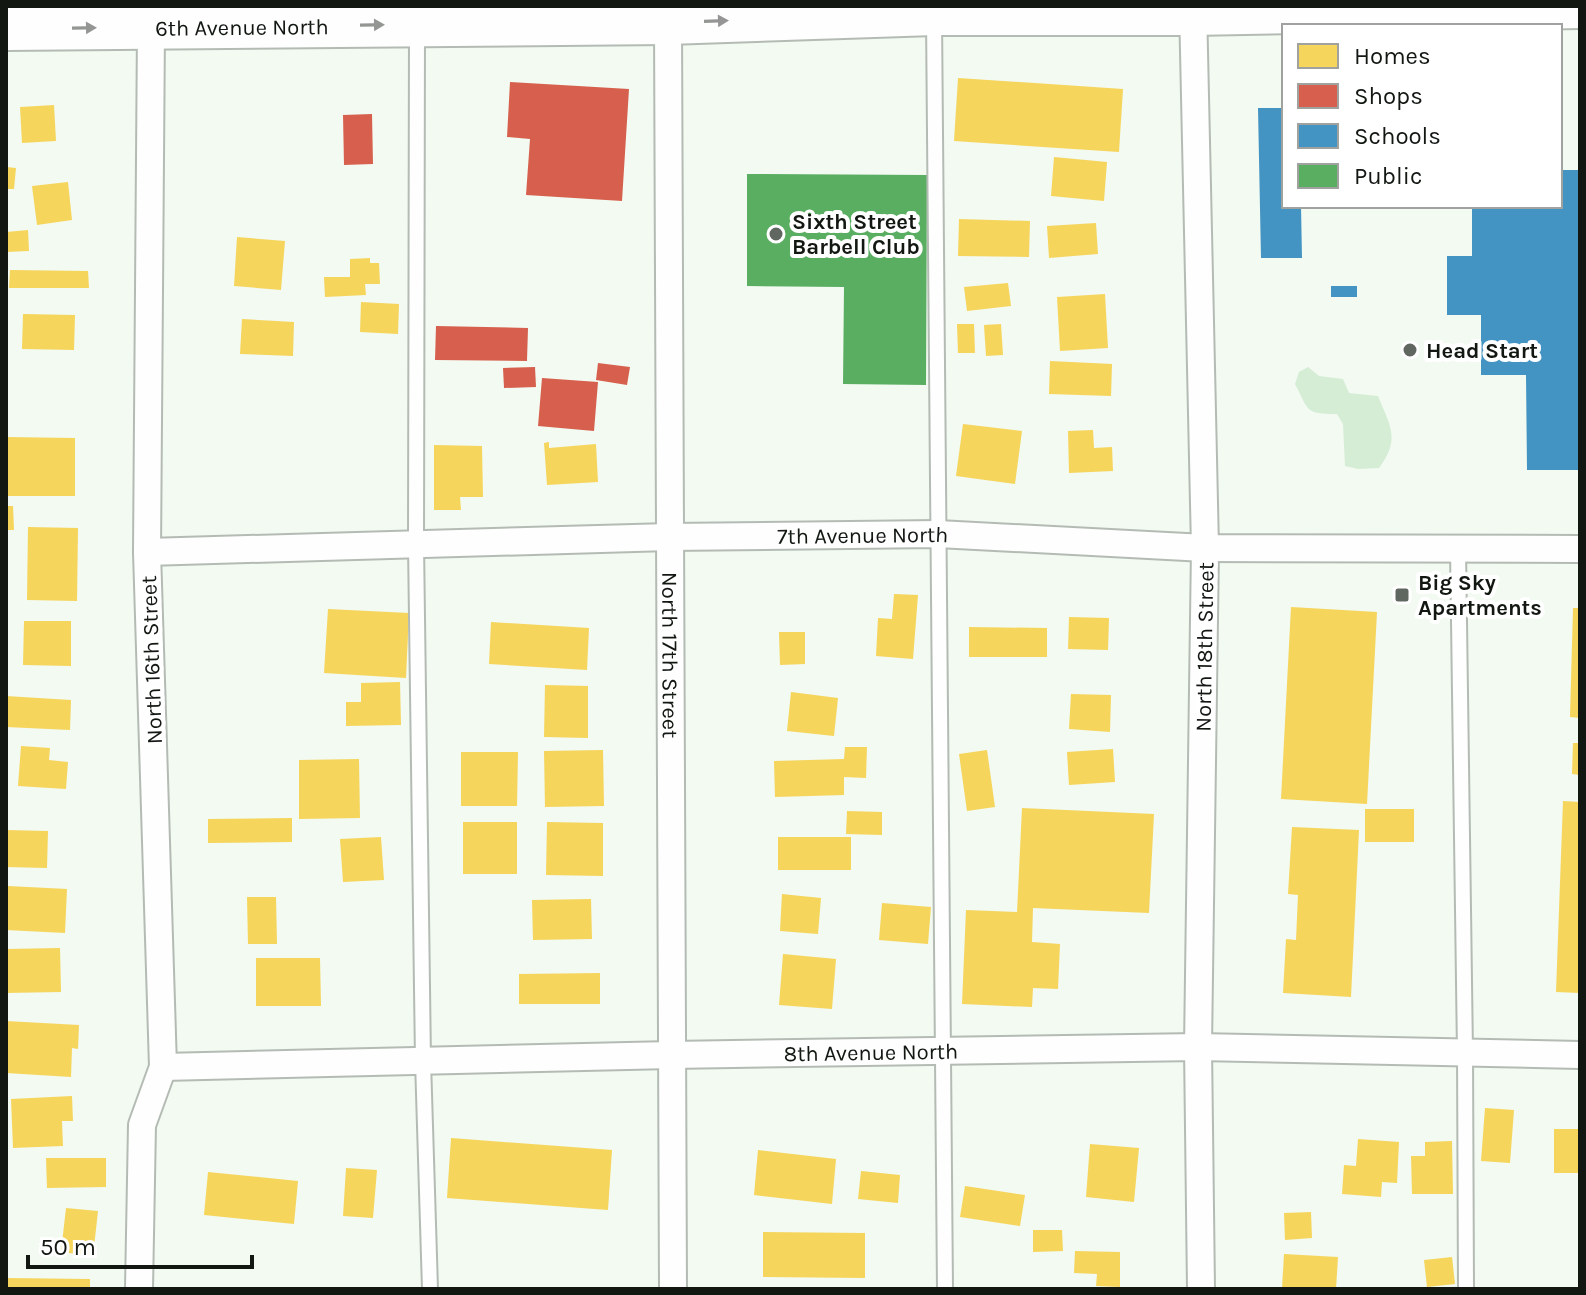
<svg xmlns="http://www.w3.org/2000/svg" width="1586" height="1295" viewBox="0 0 1586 1295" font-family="Karla,sans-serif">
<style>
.green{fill:#d5edd5}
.homes{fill:#f6d55c}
.shops{fill:#d6604d}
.schools{fill:#4393c3}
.public{fill:#5aae61}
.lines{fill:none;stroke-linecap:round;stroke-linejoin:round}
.lane-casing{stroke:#b4bbb4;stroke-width:18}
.street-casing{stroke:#b4bbb4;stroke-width:30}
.primary-casing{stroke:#b4bbb4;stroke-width:46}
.lane{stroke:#fdfefd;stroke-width:14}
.street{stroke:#fdfefd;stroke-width:26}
.primary{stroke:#fdfefd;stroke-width:42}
.oneway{fill:#939693}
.poi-dot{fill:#606660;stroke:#fff;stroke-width:3}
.labels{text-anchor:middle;stroke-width:8;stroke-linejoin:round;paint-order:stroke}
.street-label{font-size:22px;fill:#121712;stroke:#fff}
.poi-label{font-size:22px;font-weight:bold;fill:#121712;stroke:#fff;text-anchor:start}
</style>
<rect width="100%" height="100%" fill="#f2faf1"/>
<!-- green -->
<path class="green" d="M1308 367 1319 376 1343 379 1349 393 1378 396C1390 426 1401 439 1379 468L1358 469 1345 466 1343 424 1337 414C1305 414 1309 411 1295 384L1299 372Z"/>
<!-- homes -->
<g class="homes">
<polygon points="958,78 1123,89 1119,152 954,141"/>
<polygon points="54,105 56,141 22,143 20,107"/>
<polygon points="1054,157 1107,162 1104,201 1051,196"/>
<polygon points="6,167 16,168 14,189 6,189"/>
<polygon points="68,182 72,220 37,225 32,186"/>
<polygon points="959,219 1030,221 1029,257 958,256"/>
<polygon points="1096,223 1098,254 1049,258 1047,226"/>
<polygon points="28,230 29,251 6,252 6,232"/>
<polygon points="237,237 285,241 281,290 234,286"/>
<polygon points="370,258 370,263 379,263 380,284 365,284 366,295 325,297 324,277 350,277 350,259"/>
<polygon points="10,270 88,271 89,288 9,288"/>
<polygon points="1008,283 1011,306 967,311 964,287"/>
<polygon points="1105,294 1108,348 1060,351 1057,297"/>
<polygon points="361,302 399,304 398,334 360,332"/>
<polygon points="23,314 75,315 74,350 22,349"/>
<polygon points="242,319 294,322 293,356 240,354"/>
<polygon points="957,324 974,324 975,353 958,353"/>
<polygon points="1001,324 1003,355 986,356 984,325"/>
<polygon points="1050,361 1112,364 1111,396 1049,394"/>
<polygon points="963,424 1022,431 1015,484 956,476"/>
<polygon points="1093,430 1094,448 1112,447 1113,471 1069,473 1068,431"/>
<polygon points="6,437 75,438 75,496 6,496"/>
<polygon points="549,442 549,448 596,444 598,482 547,485 544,443"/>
<polygon points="434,445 482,446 483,497 460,497 461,510 434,510"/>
<polygon points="6,506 13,506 14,530 6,530"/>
<polygon points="28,527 78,528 77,601 27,600"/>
<polygon points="894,594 918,595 913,659 876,656 878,618 892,619"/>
<polygon points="1291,607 1377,612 1367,804 1281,799"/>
<polygon points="1573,608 1580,608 1580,718 1570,717"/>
<polygon points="328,609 409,613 406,678 324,673"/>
<polygon points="1069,617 1109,618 1108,650 1068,649"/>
<polygon points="24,621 71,621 71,666 23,665"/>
<polygon points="491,622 589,628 587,670 489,664"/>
<polygon points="969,627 1047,628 1047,657 969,657"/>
<polygon points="779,632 805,632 805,664 780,665"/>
<polygon points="400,682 401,725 346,726 346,702 361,702 361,683"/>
<polygon points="545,685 588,686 588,738 544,737"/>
<polygon points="791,692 838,698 834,736 787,731"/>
<polygon points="1071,694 1111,695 1110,732 1069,729"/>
<polygon points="6,696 71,700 70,730 6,727"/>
<polygon points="1573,743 1580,743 1580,775 1572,774"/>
<polygon points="21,746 50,748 49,760 68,762 66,789 18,786"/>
<polygon points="845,747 867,747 866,778 844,777 844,795 775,797 774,761 844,759"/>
<polygon points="1113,749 1115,782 1069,785 1067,752"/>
<polygon points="603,750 604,806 545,807 544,751"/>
<polygon points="987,750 995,807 967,811 959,754"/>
<polygon points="461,752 518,752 517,806 461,806"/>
<polygon points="359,759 360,818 299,819 299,760"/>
<polygon points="1563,801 1580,802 1580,993 1556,992"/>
<polygon points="1022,808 1154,814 1149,913 1033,908 1032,942 1060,944 1058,989 1033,988 1032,1007 962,1004 966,910 1017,912"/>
<rect x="1365" y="809" width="49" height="33"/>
<polygon points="847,811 882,812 882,835 846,834"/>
<polygon points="292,818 292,842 208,843 208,819"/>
<rect x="463" y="822" width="54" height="52"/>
<polygon points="547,822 603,823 603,876 546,875"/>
<polygon points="1292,827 1359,830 1351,997 1283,993 1286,939 1296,940 1298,895 1288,894"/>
<polygon points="6,830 48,831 47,868 6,867"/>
<polygon points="381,837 384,880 343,882 340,839"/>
<rect x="778" y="837" width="73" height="33"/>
<polygon points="8,886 67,889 65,933 6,930"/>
<polygon points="782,894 821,898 818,934 780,931"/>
<polygon points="247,897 276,897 277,944 248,944"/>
<polygon points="591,899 592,939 533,940 532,900"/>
<polygon points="882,903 931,907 928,944 879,940"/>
<polygon points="60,948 61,992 6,993 6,949"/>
<polygon points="783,954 836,959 832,1009 779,1005"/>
<polygon points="256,958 320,958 321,1006 256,1006"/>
<polygon points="600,973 600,1004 519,1004 519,974"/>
<polygon points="6,1021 79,1025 78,1049 72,1048 71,1077 6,1073"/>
<polygon points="72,1096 73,1121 62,1121 63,1146 13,1148 11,1099"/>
<polygon points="1485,1108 1514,1110 1510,1163 1481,1161"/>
<rect x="1554" y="1129" width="26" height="44"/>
<polygon points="451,1138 612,1150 608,1210 447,1198"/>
<polygon points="1358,1139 1399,1142 1397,1183 1382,1182 1381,1197 1342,1194 1344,1165 1356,1166"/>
<polygon points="1452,1141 1453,1194 1412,1194 1411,1156 1425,1156 1425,1142"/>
<polygon points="1090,1144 1139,1148 1134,1202 1086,1197"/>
<polygon points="758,1150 836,1159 832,1204 754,1195"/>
<polygon points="46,1158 106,1158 106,1187 47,1188"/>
<polygon points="346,1168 377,1170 373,1218 343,1216"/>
<polygon points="861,1171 900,1175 898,1203 858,1199"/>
<polygon points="208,1172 298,1181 294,1224 204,1215"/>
<polygon points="965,1186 1025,1195 1020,1226 960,1217"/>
<polygon points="66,1208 98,1211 93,1256 61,1252"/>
<polygon points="1311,1212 1312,1238 1285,1240 1284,1213"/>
<polygon points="1033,1230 1062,1230 1063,1251 1033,1252"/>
<polygon points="763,1232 865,1233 865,1278 763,1277"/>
<polygon points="1075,1251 1120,1252 1120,1287 1096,1286 1097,1274 1074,1273"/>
<polygon points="1284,1254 1338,1257 1336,1289 1282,1288"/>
<polygon points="1452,1257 1455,1284 1427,1287 1424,1260"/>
<polygon points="6,1278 90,1279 90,1289 6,1289"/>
</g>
<!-- shops -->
<g class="shops">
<polygon points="510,82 629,89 622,201 526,195 530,139 507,137"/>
<polygon points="372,114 373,164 344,165 343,115"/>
<polygon points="436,326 528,328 527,361 435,360"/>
<polygon points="598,363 630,367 627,385 596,380"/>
<polygon points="535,367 536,387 504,388 503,368"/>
<polygon points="542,378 598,382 594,431 538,426"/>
</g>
<!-- schools -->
<g class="schools">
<polygon points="1258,108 1284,108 1284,206 1301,206 1302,258 1261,258"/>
<polygon points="1560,170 1580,170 1580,470 1527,470 1526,375 1481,375 1481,315 1447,315 1447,256 1472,256 1472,206 1560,206"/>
<rect x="1331" y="286" width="26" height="11"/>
</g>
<!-- public -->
<polygon class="public" points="747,174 927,175 926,385 843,384 844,287 747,286"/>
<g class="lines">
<!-- lane casing -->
<g class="lane-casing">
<g id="lane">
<polyline points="934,17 945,1289"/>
<polyline points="417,29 416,544 423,1061 430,1289"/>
<polyline points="1458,549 1465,1053 1466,1289"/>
</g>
</g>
<!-- street casing -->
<g class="street-casing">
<g id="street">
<polyline points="1193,6 1205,548 1198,1047 1201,1289"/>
<path id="s1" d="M668 23 673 1289"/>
<path id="s2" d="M147 552 669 537 938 534 1205 548 1580 549"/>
<path id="s3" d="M163 1067 671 1055 1198 1047 1580 1055"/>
<polyline points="139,1289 142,1125 163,1067 147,552 151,28"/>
</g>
</g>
<!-- primary casing -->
<g class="primary-casing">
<g id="primary">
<path id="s4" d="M6 29 668 23 934 14H1193L1580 7"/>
</g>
</g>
<!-- lane -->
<use href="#lane" class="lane"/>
<!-- street -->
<use href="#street" class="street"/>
<!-- primary -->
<use href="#primary" class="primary"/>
</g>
<!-- one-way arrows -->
<defs><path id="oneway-solid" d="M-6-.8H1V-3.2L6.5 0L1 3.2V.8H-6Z" transform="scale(2)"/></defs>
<g class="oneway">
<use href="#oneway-solid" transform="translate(716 21) rotate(-2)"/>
<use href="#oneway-solid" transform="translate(372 25) rotate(-1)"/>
<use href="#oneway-solid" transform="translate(84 28) rotate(-1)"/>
</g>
<!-- markers -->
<g class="poi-dot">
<circle cx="776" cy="234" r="8"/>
<circle cx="1410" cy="350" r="8"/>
<rect x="1394" y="587" width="16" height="16" rx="4"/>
</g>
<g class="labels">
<!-- street labels -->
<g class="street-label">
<text dy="8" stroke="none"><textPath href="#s4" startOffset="236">6th Avenue North</textPath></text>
<text dy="8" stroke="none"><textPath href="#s2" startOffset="716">7th Avenue North</textPath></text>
<text transform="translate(1204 647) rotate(-89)" y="8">North 18th Street</text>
<text dy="8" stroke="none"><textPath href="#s1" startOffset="632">North 17th Street</textPath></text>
<text transform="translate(151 660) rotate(-92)" y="8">North 16th Street</text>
<text dy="8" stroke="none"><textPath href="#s3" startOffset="708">8th Avenue North</textPath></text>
</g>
<!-- poi labels -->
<g class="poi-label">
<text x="792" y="229">Sixth Street<tspan x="792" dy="25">Barbell Club</tspan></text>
<text x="1426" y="358">Head Start</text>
<text x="1418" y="590">Big Sky<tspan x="1418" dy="25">Apartments</tspan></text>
</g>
</g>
<!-- border -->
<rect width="1586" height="1295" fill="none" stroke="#121712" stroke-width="16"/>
<!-- legend -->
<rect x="1282" y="24" width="280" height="184" fill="#ffffff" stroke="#a0a2a0" stroke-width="2"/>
<rect x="1298" y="44" width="40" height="24" fill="#f6d55c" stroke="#a0a2a0" stroke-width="2"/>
<text x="1354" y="64" font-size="24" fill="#121712">Homes</text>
<rect x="1298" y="84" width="40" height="24" fill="#d6604d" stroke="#a0a2a0" stroke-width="2"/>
<text x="1354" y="104" font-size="24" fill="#121712">Shops</text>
<rect x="1298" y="124" width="40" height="24" fill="#4393c3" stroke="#a0a2a0" stroke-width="2"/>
<text x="1354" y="144" font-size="24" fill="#121712">Schools</text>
<rect x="1298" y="164" width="40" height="24" fill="#5aae61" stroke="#a0a2a0" stroke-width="2"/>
<text x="1354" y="184" font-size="24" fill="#121712">Public</text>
<!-- scale -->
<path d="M28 1255v12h224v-12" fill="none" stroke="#121712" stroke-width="4"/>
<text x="40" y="1255" font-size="24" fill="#121712" stroke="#ffffff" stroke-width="6" paint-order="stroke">50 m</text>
</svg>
